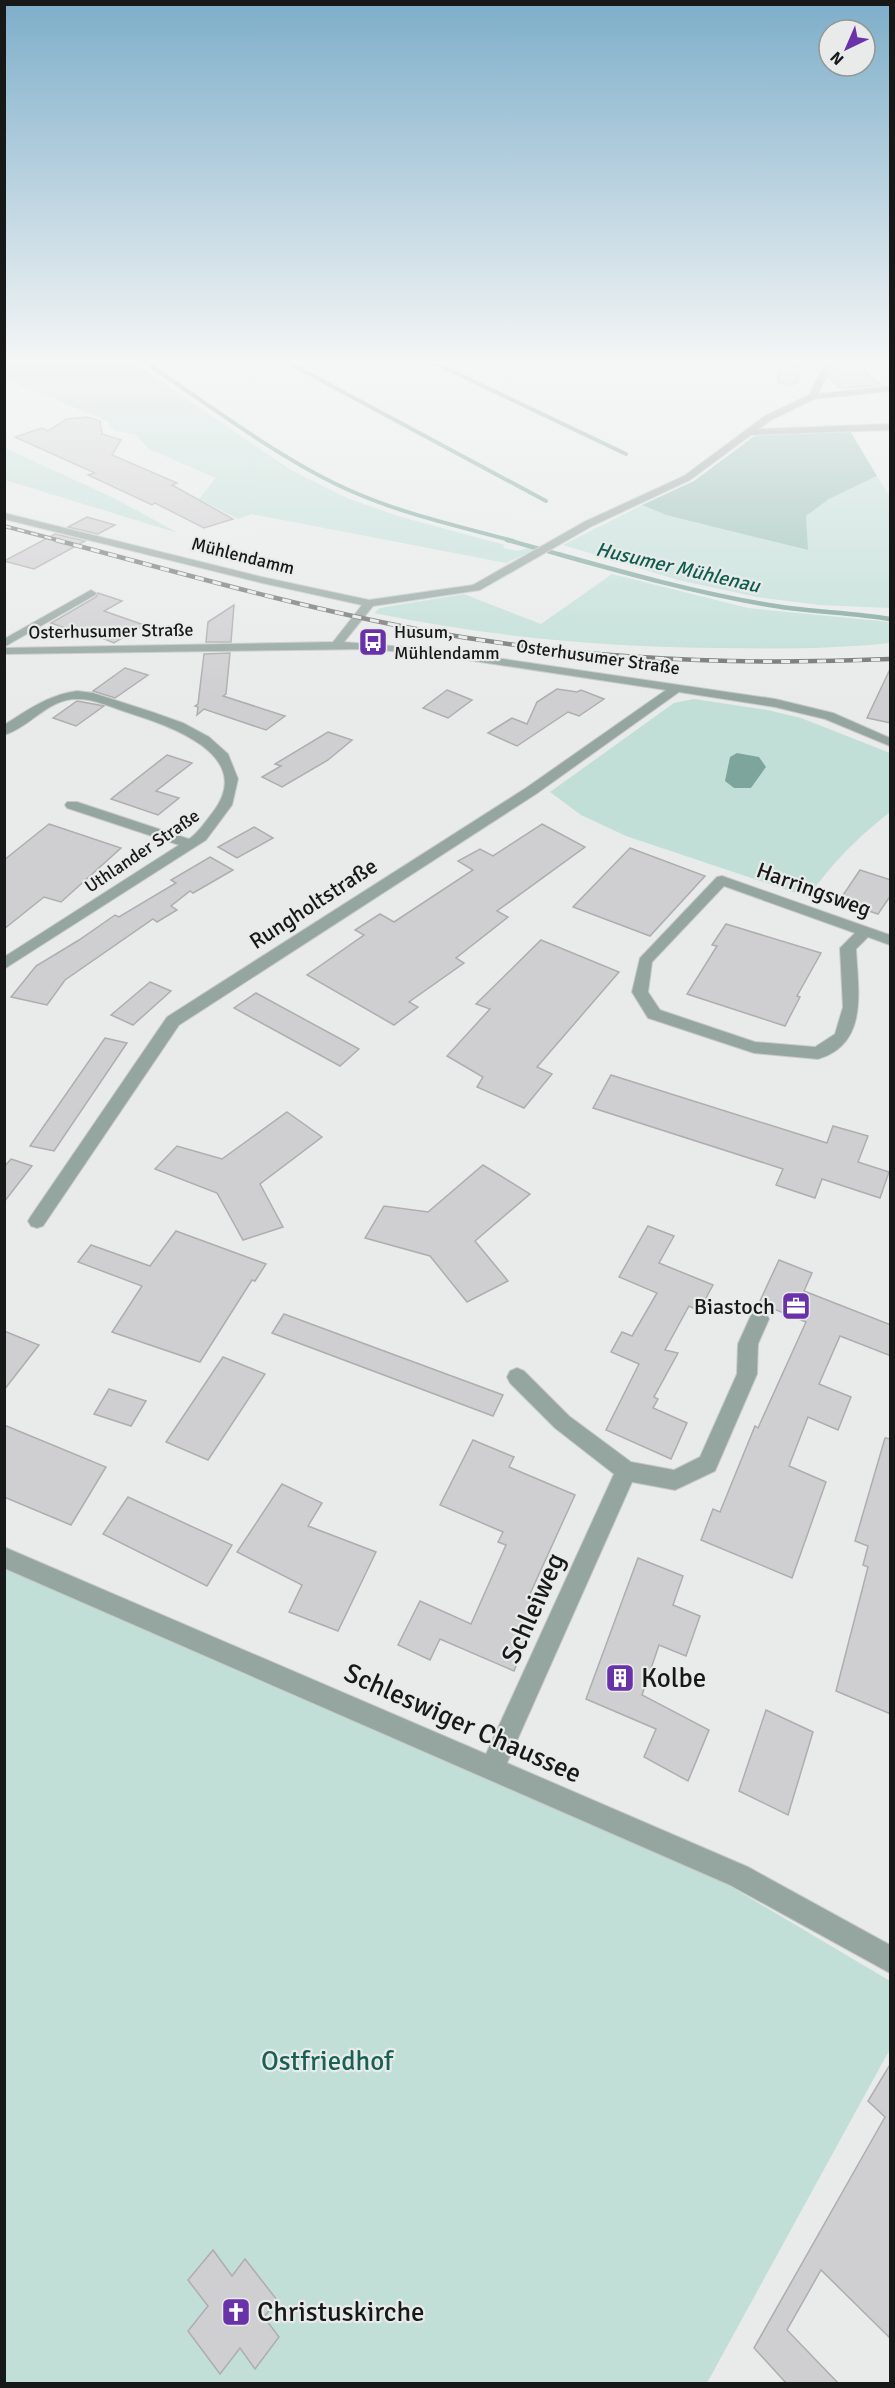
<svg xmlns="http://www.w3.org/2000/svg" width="895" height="2388" viewBox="0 0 895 2388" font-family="Signika,sans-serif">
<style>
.green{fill:#c1dfd7;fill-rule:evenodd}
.forest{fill:#97bfb5}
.water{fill:#7ea59b}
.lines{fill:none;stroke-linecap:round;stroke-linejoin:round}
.stream-far1{stroke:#7ea59b;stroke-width:4}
.stream{stroke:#7ea59b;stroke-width:4.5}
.building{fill:#cfced1;stroke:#aeadaf;stroke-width:1.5}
.minor-casing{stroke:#c7c9c8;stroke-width:2}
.minor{fill:#95a6a1;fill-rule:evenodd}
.rail-far1-casing{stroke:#717473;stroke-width:4}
.rail-casing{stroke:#717473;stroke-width:4.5}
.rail-far1{stroke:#e8ebea;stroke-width:2;stroke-dasharray:7;stroke-linecap:butt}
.rail{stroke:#e8ebea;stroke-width:3;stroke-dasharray:9;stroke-linecap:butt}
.labels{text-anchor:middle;stroke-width:4.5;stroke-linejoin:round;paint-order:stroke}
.far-street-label{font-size:18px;fill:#171918;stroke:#e8ebea}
.far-poi-label{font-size:18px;fill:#171918;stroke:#e8ebea;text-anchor:start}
.far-water-label{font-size:20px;font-style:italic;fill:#0e5d4f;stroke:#e8ebea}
.street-label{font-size:22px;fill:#171918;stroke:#e8ebea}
.poi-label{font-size:22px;fill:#171918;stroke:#e8ebea;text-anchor:end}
.near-street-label{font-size:27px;fill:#171918;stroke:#e8ebea}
.near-poi-label{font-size:27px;fill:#171918;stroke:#e8ebea;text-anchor:start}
.near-park-label{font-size:27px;fill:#176254;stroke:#e8ebea}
</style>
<rect width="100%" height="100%" fill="#e8ebea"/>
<!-- green -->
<g class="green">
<polygon points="4,363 134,363 291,470 347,498 398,516 505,545 503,548 518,551 530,547 536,549 506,563 252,514 238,519 199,499 216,478 149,449 135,434 115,431 107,421 5,379"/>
<polygon points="5,448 116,499 178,533 5,480"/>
<polygon points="877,476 890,497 890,608 819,605 757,597 678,580 563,545 642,505 666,515 807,550 806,516 829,499"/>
<path d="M612 574 748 608 890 622V643C834 649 778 649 722 648 603 647 490 637 374 613L380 608 464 594 541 624Z"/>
<path d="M694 699 767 710 801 718 890 753V812C854 841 835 860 808 897L626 836 581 815 550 792 674 703ZM730 757 752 788H734L726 781Z"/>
<polygon points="4,1568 723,1882 890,1981 890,2049 707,2383 5,2383"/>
</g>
<!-- forest -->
<polygon class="forest" points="850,431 877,476 829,499 806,516 808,550 666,515 642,505 694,481 753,437 764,434"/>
<!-- water -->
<polygon class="water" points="737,753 759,757 766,767 751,788 734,788 725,781 730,757"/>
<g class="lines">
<!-- stream-far1 -->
<g class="stream-far1">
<path d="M146 363C210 405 282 461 351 491 403 514 458 526 513 541"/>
<polyline points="289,363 546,501"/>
<polyline points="435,363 626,454"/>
</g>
<!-- stream -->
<path class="stream" d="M507 540C592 563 676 589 763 604 805 612 848 612 890 619"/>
</g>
<!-- building -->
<g class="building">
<polygon points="780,363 800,363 798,382 789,386 778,382"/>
<polygon points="860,367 881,385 840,388 829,377 833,368"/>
<polygon points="87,417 100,421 102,434 121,440 112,455 177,483 172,485 233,519 204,528 155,503 152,505 88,475 95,473 15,437 42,428 48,431 67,419"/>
<polygon points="87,517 115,525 98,534 68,527"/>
<polygon points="55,534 85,541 34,569 4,561"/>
<polygon points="98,593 122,601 104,611 144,625 114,643 75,627 71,630 51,623 96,597"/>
<polygon points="234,605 231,642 206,642 208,622"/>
<polygon points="230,653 226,694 223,696 285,716 266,730 204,709 197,715 198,707 195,706 198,704 204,654"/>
<polygon points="891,667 891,723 867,718"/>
<polygon points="125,668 148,675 115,698 93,691"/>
<polygon points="557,689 577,692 581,690 604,699 579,716 568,712 517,746 488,733 512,718 527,724 537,702"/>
<polygon points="447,690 472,700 448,718 423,708"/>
<polygon points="77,701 104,706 76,726 53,718"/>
<polygon points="328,732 352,740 328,760 282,787 262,777 281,766 275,764"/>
<polygon points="167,755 192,763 156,791 179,798 158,815 111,799"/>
<polygon points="49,824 121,848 61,902 44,897 4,929 4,860"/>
<polygon points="542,824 585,847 497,911 508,917 456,958 464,963 409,1002 418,1007 394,1025 307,975 364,935 355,930 380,914 394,922 473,870 458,861 480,849 493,856"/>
<polygon points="254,827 273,838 237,858 218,847"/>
<polygon points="630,848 705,876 650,936 573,907"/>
<polygon points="210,857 233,870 193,893 190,891 171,906 177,910 157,922 153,919 65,980 47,1005 11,997 36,966 79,940 115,915 119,917 176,883 171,880"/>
<polygon points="860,870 891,880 891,895 878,914 839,901"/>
<polygon points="726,924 821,953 797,996 800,997 785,1026 687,994 717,946 712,945"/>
<polygon points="541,940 619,972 537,1067 552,1074 524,1108 477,1087 483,1077 447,1056 490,1009 476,1004"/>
<polygon points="150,982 171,991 133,1025 111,1015"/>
<polygon points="256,993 359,1049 340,1066 234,1008"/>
<polygon points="105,1038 127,1043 54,1151 30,1146"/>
<polygon points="611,1075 827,1143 833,1126 868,1136 858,1162 889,1172 880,1198 822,1179 815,1198 776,1185 783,1169 593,1108"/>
<polygon points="287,1112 322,1137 260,1184 283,1227 243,1240 217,1193 155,1169 177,1146 222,1159"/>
<polygon points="11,1159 32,1166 4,1202 4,1167"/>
<polygon points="483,1165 530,1194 475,1241 508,1281 467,1302 430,1256 365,1238 384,1206 428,1212"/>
<polygon points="648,1226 674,1236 659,1263 713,1285 699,1311 689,1306 665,1350 678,1353 654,1397 658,1399 653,1408 687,1423 671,1459 606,1430 639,1364 611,1352 622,1332 632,1336 657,1293 619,1277"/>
<polygon points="176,1231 266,1264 255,1281 252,1280 200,1362 112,1332 142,1286 78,1262 91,1245 150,1266"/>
<polygon points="779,1260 812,1273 804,1291 891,1325 891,1356 840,1336 819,1384 851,1397 838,1430 808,1417 789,1466 826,1482 792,1578 701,1540 713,1509 720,1512 755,1426 758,1428 806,1322 759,1303"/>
<polygon points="284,1314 503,1395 493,1416 272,1333"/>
<polygon points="4,1331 39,1345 4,1390"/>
<polygon points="223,1357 265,1374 208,1460 166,1442"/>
<polygon points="109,1389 146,1401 131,1426 94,1414"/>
<polygon points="4,1425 106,1467 71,1525 4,1497"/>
<polygon points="885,1438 891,1439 891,1714 836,1691 868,1567 863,1565 868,1546 855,1541"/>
<polygon points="473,1440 514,1457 509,1467 575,1495 530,1594 543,1600 514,1671 440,1639 430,1660 398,1645 420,1601 471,1624 506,1545 498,1542 503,1532 440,1505"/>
<polygon points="282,1484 322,1503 308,1526 376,1552 338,1631 289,1612 302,1585 237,1552"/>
<polygon points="128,1497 232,1545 207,1586 103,1534"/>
<polygon points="638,1558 683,1576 673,1605 700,1616 686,1656 659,1645 642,1695 709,1730 688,1781 644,1757 656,1729 586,1699"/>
<polygon points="766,1710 813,1732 788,1815 739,1791"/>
<polygon points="891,2063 891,2339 821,2270 787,2330 839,2384 787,2384 754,2348 885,2117 868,2101"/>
<polygon points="213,2250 232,2276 245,2259 277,2300 264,2317 279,2337 255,2369 240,2348 220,2374 188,2331 208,2306 188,2280"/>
</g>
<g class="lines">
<!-- minor casing -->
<g class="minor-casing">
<g id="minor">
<polygon points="825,363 833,363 818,394 890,386 890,391 814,399 771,420 759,429 890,424 890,430 751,435 690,480 592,526 480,590 373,606 344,642 441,650 775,699 833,713 890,738 890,746 825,719 775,707 679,692 536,794 179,1025 43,1226 37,1228 31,1226 28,1221 31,1216 167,1017 526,788 666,690 441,656 371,649 4,654 4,648 333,642 362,605 262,583 4,519 4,513 262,577 369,600 473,585 584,522 684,476 765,416 809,395"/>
<polygon points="91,590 96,593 95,595 4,647 4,639"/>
<path d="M77 691 93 693 152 712 183 723 209 737 228 754 238 779 232 805 206 840 4 969V957L179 845 67 808 65 805 67 802H77L189 839C199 832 205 822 213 812 257 754 167 725 126 712 111 707 94 699 78 699 48 698 31 727 4 735V725C28 710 48 695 77 691Z"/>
<path d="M722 876 890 935V945L868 937 856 949C858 990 869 1044 818 1059L754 1053 648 1018 632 992 640 958 717 877ZM724 886 855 933 840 948 843 1007 835 1034 815 1047 755 1042 660 1010 648 992 652 962Z"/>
<polygon points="759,1311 766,1313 769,1319 758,1344 757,1374 715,1471 675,1490 632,1482 507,1763 748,1867 890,1945 890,1973 730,1885 4,1568 4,1547 486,1754 614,1474 555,1428 510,1383 507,1377 510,1371 517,1368 524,1371 569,1416 631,1462 674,1470 700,1457 737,1374 738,1344 752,1313"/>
</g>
</g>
<!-- minor -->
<use href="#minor" class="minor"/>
<!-- rail-far1 casing -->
<g class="rail-far1-casing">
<polyline id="rail-far1" points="4,526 61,541"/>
</g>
<!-- rail casing -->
<g class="rail-casing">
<path id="rail" d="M56 540C177 572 298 607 421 630 576 659 733 666 890 659"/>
</g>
<!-- rail-far1 -->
<use href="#rail-far1" class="rail-far1"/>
<!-- rail -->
<use href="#rail" class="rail"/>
</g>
<!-- sky -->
<linearGradient id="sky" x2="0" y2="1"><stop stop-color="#7daec9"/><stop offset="0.52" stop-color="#f5f6f6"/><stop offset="1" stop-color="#f5f6f6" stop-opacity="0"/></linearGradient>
<rect width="895" height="697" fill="url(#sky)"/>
<!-- icons -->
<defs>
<g id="bus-square" transform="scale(1.5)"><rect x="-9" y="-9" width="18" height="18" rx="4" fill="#6a32a8" stroke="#e8ebea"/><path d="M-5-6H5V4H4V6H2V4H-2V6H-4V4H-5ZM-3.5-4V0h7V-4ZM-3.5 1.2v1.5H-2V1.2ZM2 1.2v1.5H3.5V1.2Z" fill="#fff"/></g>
<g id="office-square" transform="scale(1.5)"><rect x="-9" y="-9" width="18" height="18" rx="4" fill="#6a32a8" stroke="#e8ebea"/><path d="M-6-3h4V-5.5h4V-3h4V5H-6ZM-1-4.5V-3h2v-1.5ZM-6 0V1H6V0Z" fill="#fff"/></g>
<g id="building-square" transform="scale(1.5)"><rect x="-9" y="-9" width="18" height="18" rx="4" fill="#6a32a8" stroke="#e8ebea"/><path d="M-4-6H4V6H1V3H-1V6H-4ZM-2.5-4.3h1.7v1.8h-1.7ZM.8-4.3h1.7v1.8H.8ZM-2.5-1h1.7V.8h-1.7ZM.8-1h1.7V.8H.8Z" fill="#fff"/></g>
<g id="church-square" transform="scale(1.5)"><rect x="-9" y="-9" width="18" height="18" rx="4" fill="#6a32a8" stroke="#e8ebea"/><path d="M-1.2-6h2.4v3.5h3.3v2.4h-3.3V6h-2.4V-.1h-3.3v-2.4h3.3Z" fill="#fff"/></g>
</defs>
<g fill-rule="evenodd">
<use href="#bus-square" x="373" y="642"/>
<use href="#office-square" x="796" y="1306"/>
<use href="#building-square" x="620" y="1678"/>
<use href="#church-square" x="236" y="2312"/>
</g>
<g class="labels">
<!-- far-street labels -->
<g class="far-street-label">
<text transform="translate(243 556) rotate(14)" y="6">Mühlendamm</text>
<text transform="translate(111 631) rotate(-1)" y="6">Osterhusumer Straße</text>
<text transform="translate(598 657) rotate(8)" y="6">Osterhusumer Straße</text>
<text transform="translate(142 851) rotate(-34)" y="6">Uthlander Straße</text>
</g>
<!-- far-poi labels -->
<g class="far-poi-label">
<text x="394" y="638">Husum,<tspan x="394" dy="21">Mühlendamm</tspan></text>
</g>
<!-- far-water labels -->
<g class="far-water-label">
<text transform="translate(678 567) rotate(13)" y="7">Husumer Mühlenau</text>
</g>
<!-- street labels -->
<g class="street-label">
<text transform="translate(814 889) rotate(20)" y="8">Harringsweg</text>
<text transform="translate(313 903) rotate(-33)" y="8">Rungholtstraße</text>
</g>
<!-- poi labels -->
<g class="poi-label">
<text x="775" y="1314">Biastoch</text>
</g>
<!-- near-street labels -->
<g class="near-street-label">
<text transform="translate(533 1608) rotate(-66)" y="9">Schleiweg</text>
<text transform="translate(463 1723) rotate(24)" y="9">Schleswiger Chaussee</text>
</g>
<!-- near-poi labels -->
<g class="near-poi-label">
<text x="641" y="1687">Kolbe</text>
<text x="257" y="2321">Christuskirche</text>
</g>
<!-- near-park labels -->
<g class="near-park-label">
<text x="327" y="2070">Ostfriedhof</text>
</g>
</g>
<!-- border -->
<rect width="895" height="2388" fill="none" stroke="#171918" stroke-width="12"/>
<!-- north arrow -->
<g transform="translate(847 48) rotate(224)"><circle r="28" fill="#e8ebea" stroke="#949796" stroke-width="1.5"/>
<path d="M0-4.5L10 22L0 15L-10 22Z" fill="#6a32a8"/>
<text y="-9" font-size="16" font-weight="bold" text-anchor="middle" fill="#171918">N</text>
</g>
</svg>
